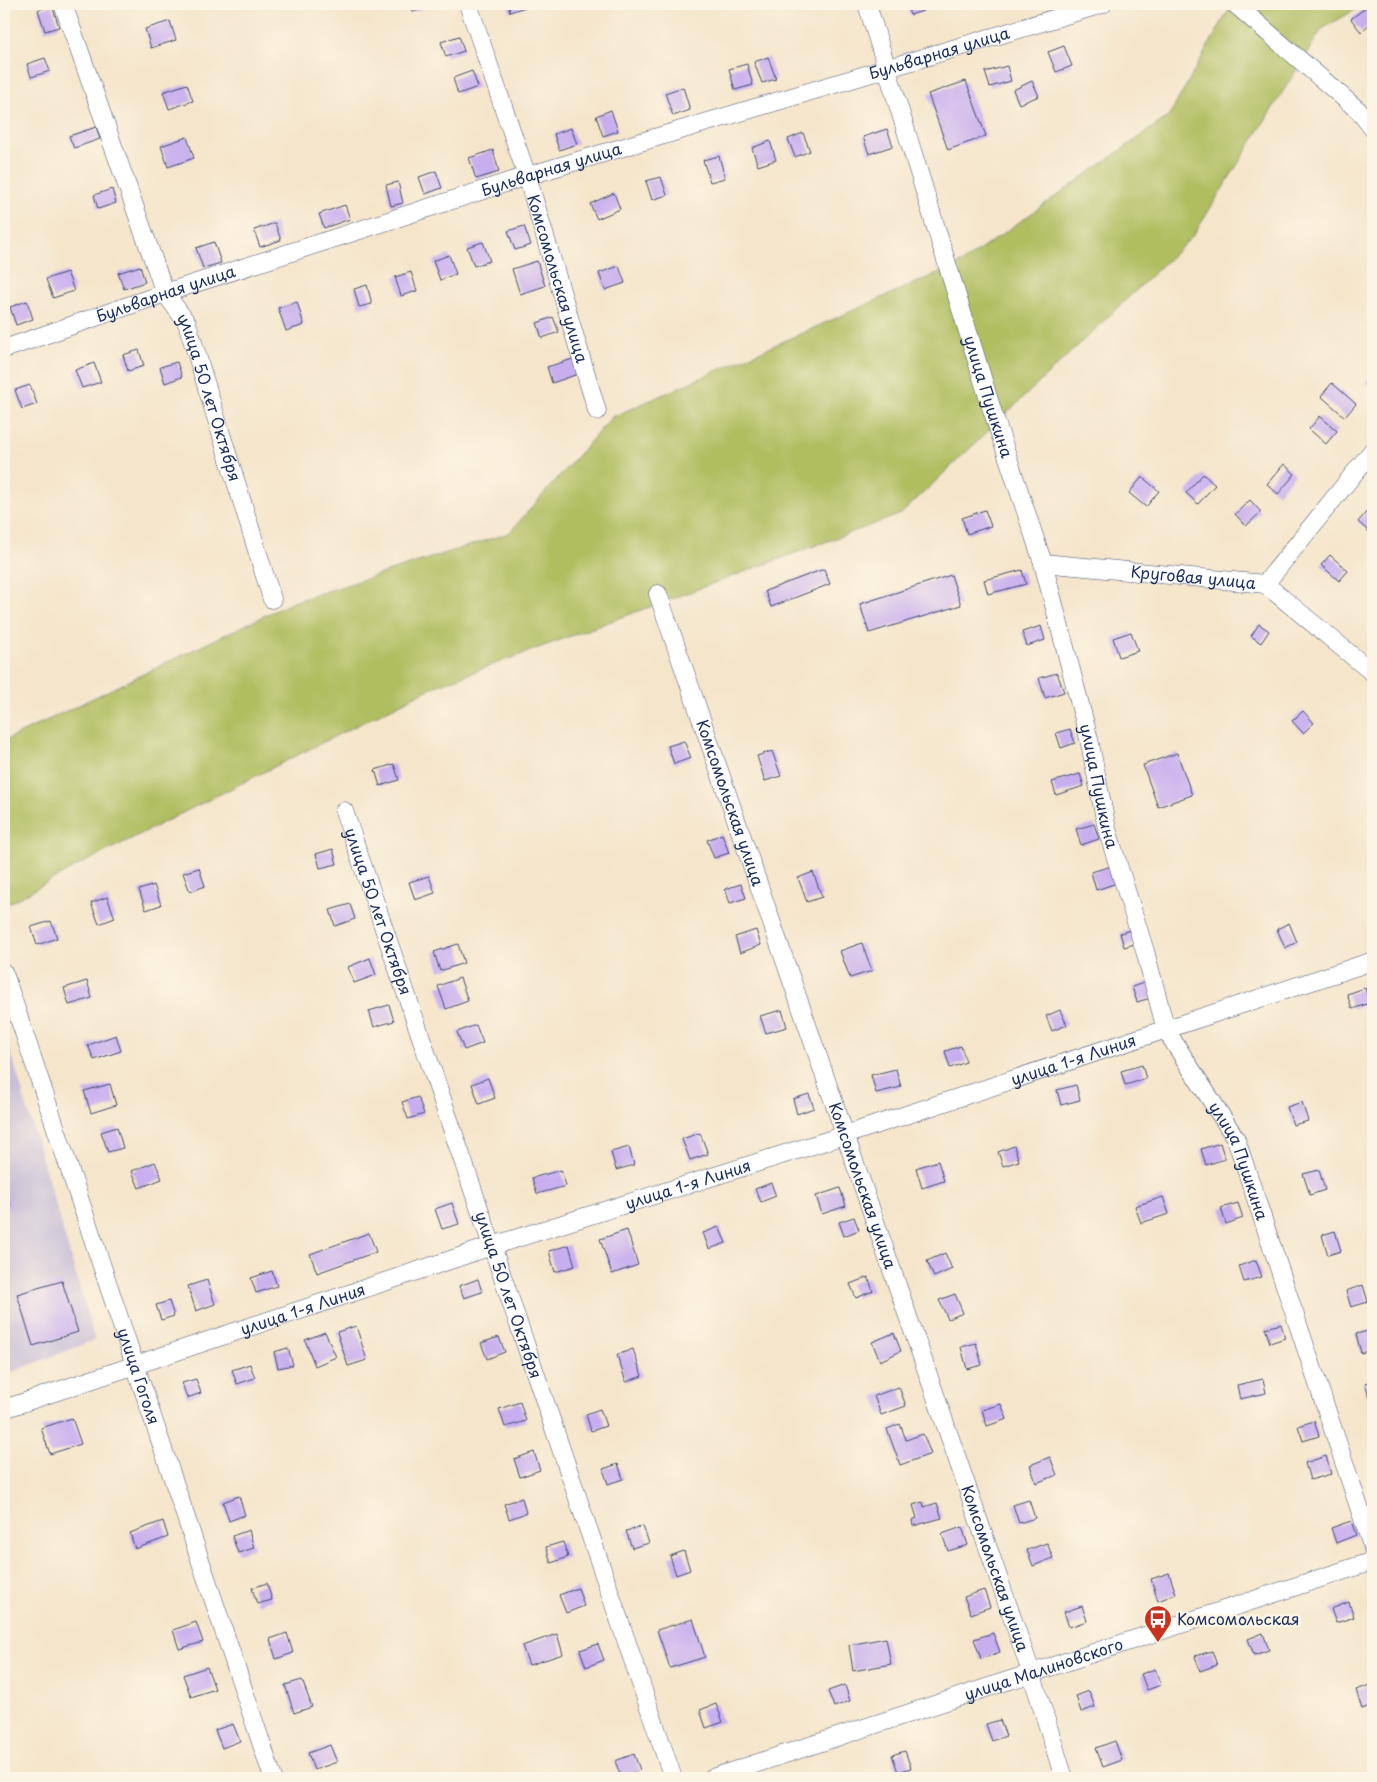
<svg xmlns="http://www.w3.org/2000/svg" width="1377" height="1782" viewBox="0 0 1377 1782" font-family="'Playpen Sans',sans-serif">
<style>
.industrial{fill:#c9bfd7}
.green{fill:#b0be61;stroke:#667660}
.building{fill:#c7afef}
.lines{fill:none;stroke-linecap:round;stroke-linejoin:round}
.street-casing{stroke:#3c4a6e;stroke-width:19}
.street{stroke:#fff;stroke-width:18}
.labels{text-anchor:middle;stroke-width:5;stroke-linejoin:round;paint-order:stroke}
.street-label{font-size:16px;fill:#1b2f5e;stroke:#fcf5e5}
.poi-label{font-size:16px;fill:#1b2f5e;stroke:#fcf5e5;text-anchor:start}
</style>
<rect width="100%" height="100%" fill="#fcf5e5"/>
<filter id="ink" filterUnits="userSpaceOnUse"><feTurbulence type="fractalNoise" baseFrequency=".02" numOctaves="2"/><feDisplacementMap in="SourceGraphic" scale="10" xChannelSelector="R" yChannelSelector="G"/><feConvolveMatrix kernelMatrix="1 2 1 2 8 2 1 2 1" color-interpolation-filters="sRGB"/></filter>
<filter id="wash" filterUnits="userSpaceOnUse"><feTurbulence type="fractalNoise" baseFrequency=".0096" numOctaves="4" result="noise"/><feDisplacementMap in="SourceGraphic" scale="20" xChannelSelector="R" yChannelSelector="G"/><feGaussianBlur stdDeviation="1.12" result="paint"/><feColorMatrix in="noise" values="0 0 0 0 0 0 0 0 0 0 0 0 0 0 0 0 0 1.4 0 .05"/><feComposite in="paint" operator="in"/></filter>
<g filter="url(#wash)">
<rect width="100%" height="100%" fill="#f5e5cb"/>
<!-- industrial -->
<polygon class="industrial" points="4,1029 95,1340 4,1375"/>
<!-- green -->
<polygon class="green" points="1232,4 1365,4 1322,29 1193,236 901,514 433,687 79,865 4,906 4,741 293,602 509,533 612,417 963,262 1169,116"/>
<g id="blocks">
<!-- building -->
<g class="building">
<polygon points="410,4 429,4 430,6 413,12"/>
<polygon points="508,4 527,4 528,6 510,12"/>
<polygon points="906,4 921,4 923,11 910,15"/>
<polygon points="1370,4 1373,8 1373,21 1361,32 1351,19"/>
<polygon points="52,5 59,27 45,31 38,10"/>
<polygon points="170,21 176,40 151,48 145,29"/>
<polygon points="459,36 464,51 446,57 441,42"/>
<polygon points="1064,46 1072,66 1056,72 1048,52"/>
<polygon points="768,57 776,79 762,83 754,62"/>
<polygon points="45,58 50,71 31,77 27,64"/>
<polygon points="747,64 753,85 735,90 729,69"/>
<polygon points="1007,66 1011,81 990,87 985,72"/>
<polygon points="472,71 478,87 458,94 453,78"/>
<polygon points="966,81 986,136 948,150 928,94"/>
<polygon points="1032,81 1039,96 1019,104 1013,90"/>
<polygon points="187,84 193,101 169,109 163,92"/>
<polygon points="683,87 690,110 673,116 665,93"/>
<polygon points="611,110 618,131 603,136 596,116"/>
<polygon points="96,127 100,139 74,148 69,136"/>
<polygon points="571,128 577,144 559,150 554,134"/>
<polygon points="887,129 893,146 869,154 863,137"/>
<polygon points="803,133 810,151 795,157 788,139"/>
<polygon points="187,137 194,158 168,167 161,146"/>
<polygon points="770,141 776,160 758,166 752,148"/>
<polygon points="493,150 499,172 476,179 469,158"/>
<polygon points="719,156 725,178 710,182 703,160"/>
<polygon points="436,171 442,188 425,194 419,177"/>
<polygon points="661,177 667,195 652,200 646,181"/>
<polygon points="398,182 403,203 391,206 386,185"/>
<polygon points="112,189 116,203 98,209 94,195"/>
<polygon points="614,193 620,209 597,219 590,204"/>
<polygon points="345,205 350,219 324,228 319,214"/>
<polygon points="275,223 281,240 260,247 254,230"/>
<polygon points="524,226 531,245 515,250 508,231"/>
<polygon points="214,242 221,263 203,268 196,248"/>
<polygon points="483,242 490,261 474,266 467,247"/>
<polygon points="449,255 456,274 440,280 433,261"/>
<polygon points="537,261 545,286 520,294 512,269"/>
<polygon points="140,266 145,282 124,289 118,273"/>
<polygon points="619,266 625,283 605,290 599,273"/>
<polygon points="67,272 74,291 53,298 46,279"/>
<polygon points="411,272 417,291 401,296 395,277"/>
<polygon points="367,285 372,304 359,307 354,289"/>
<polygon points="27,301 33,319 16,325 10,307"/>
<polygon points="297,302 304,325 286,331 278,308"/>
<polygon points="553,317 559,332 542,338 537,323"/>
<polygon points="139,350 144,366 128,371 123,355"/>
<polygon points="573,359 578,374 552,383 547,367"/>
<polygon points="177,362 182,377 165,383 160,367"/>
<polygon points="94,363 101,382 82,388 75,370"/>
<polygon points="1373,374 1373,389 1366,382"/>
<polygon points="1332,383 1356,404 1345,417 1321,396"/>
<polygon points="30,385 37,404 22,409 15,390"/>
<polygon points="1320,416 1337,431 1326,444 1309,429"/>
<polygon points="1284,464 1295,474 1278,494 1267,484"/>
<polygon points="1203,474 1215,485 1198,504 1186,493"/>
<polygon points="1142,477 1159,491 1146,507 1129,493"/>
<polygon points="1250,500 1261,512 1246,526 1235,514"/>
<polygon points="985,510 991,526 967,534 962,518"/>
<polygon points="1368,510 1373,514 1373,535 1358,522"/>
<polygon points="1330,555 1348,571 1339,581 1321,565"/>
<polygon points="824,569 830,584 771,607 765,591"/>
<polygon points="1022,570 1026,584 988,594 984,580"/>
<polygon points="951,575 961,605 869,633 860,604"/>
<polygon points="1259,624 1269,631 1261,643 1251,636"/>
<polygon points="1041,626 1045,640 1027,646 1022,632"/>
<polygon points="1131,632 1138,651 1119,657 1113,638"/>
<polygon points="1057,673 1064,692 1045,698 1039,678"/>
<polygon points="1303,711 1314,723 1303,733 1292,721"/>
<polygon points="1070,729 1075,743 1061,748 1056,733"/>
<polygon points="684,741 691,758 674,764 668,746"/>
<polygon points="772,751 781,776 765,781 757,756"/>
<polygon points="1177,753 1192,795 1158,807 1143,765"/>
<polygon points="394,764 399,780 380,786 375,770"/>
<polygon points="1080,774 1084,786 1056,795 1052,782"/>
<polygon points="1094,824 1099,839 1081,845 1076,829"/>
<polygon points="722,834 729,853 714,858 707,840"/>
<polygon points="333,849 337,864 320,868 316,854"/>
<polygon points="1112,866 1117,883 1096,890 1091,872"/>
<polygon points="199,868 205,886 190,892 183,873"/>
<polygon points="813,872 822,897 807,902 798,878"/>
<polygon points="429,876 435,893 415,900 409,882"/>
<polygon points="741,884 746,898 730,903 725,889"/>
<polygon points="154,885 161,905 146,910 139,890"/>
<polygon points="107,897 115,918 99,924 91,903"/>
<polygon points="350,904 355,919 335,926 330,910"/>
<polygon points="51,921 57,938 37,945 31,927"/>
<polygon points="1289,923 1297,942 1285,948 1277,929"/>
<polygon points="1134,929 1138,943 1124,947 1120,933"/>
<polygon points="756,930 761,945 740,953 735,937"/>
<polygon points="862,943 872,971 850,978 840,951"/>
<polygon points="458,944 464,963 440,971 434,952"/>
<polygon points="370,958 376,975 354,983 348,967"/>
<polygon points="460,978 468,1001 446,1009 438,986"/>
<polygon points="87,981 92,998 69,1005 64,988"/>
<polygon points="1149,981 1154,997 1137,1002 1132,987"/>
<polygon points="1365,988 1370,1003 1352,1009 1347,994"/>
<polygon points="389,1005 394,1021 374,1027 369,1011"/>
<polygon points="782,1010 787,1027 766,1033 760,1016"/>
<polygon points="1060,1010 1067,1025 1052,1031 1046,1016"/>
<polygon points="476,1025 483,1043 464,1050 457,1032"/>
<polygon points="116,1035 121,1051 94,1060 88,1045"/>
<polygon points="961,1046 966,1062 950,1068 945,1051"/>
<polygon points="1142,1065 1146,1079 1125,1085 1121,1071"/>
<polygon points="896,1069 901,1087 876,1093 871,1075"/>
<polygon points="488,1078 495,1098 479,1104 472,1084"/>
<polygon points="110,1084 116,1105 91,1113 84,1091"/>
<polygon points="1076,1085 1080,1100 1061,1105 1057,1090"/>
<polygon points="809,1094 814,1108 797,1114 793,1099"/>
<polygon points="418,1097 424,1114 408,1119 402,1102"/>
<polygon points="1302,1102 1308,1121 1293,1125 1287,1107"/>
<polygon points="117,1127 123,1148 108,1152 101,1132"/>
<polygon points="700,1133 708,1154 690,1160 682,1139"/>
<polygon points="1220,1143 1225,1159 1206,1165 1201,1149"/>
<polygon points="1014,1146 1019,1161 1003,1166 998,1152"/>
<polygon points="629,1147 634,1165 616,1170 611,1152"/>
<polygon points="938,1161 944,1181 922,1188 916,1168"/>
<polygon points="155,1162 162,1179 139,1188 132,1171"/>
<polygon points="561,1170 566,1186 537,1194 532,1178"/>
<polygon points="1319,1170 1325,1190 1310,1195 1303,1174"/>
<polygon points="771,1183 776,1196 761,1202 755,1189"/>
<polygon points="4,1186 11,1207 4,1209"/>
<polygon points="840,1188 846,1206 822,1214 816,1196"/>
<polygon points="1163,1197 1169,1214 1141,1223 1135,1206"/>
<polygon points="452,1203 459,1224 442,1229 435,1209"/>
<polygon points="1238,1203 1243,1218 1226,1224 1221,1208"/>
<polygon points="854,1217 859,1230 844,1236 839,1222"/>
<polygon points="719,1227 726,1243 709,1249 703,1233"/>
<polygon points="627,1230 638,1265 612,1274 600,1239"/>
<polygon points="1335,1231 1341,1251 1328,1255 1322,1235"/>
<polygon points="369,1233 376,1252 317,1273 310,1254"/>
<polygon points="569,1245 575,1266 555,1272 549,1251"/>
<polygon points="945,1253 952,1269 934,1277 927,1261"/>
<polygon points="1256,1260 1262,1277 1244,1282 1239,1266"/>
<polygon points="272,1271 277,1286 256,1293 251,1278"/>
<polygon points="868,1277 873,1291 856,1298 850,1284"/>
<polygon points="478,1279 482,1292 464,1298 459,1286"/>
<polygon points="207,1280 215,1304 196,1311 188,1286"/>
<polygon points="62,1281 78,1332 33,1346 17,1294"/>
<polygon points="1363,1285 1368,1302 1351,1307 1346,1291"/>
<polygon points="955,1294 963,1313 948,1319 939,1300"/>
<polygon points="169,1301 174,1316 161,1320 156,1305"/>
<polygon points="1281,1324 1285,1338 1270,1343 1265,1328"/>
<polygon points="356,1326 367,1360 348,1366 337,1332"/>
<polygon points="1372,1330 1373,1349 1361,1353 1356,1334"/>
<polygon points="325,1332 336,1357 315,1366 305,1340"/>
<polygon points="894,1333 901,1351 880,1361 872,1342"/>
<polygon points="499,1337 505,1352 487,1359 481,1343"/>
<polygon points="976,1343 982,1365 967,1369 961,1347"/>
<polygon points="288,1348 293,1365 278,1368 274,1352"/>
<polygon points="633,1349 642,1376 626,1382 617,1355"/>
<polygon points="250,1364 255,1378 237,1384 232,1370"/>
<polygon points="196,1379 201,1393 187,1398 182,1383"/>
<polygon points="1263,1379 1266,1393 1240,1399 1237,1385"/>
<polygon points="1373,1380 1373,1398 1370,1399 1365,1383"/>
<polygon points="899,1387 906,1406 881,1415 874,1396"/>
<polygon points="520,1402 526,1421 505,1427 499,1409"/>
<polygon points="1001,1404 1007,1419 987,1426 982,1410"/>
<polygon points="600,1409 606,1426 591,1431 586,1414"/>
<polygon points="72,1418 81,1444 50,1454 41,1428"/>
<polygon points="1314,1421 1319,1436 1303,1441 1298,1426"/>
<polygon points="900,1424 906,1440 923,1434 931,1454 900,1465 887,1429"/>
<polygon points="534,1452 540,1470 520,1477 514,1459"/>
<polygon points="1326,1456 1331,1474 1310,1480 1305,1463"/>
<polygon points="1050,1457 1057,1475 1036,1483 1030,1465"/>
<polygon points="618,1464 623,1479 608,1484 603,1469"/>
<polygon points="239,1496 245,1515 229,1521 223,1502"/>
<polygon points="522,1498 526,1513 509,1519 504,1504"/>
<polygon points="1029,1500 1035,1518 1019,1523 1013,1505"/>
<polygon points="923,1502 924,1507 937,1503 942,1518 913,1526 912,1520 917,1518 913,1505"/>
<polygon points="163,1521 168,1537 135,1549 130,1533"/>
<polygon points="1351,1521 1356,1535 1336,1543 1331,1528"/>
<polygon points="643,1526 649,1543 632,1548 626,1531"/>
<polygon points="962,1527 968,1545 948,1551 942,1534"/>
<polygon points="249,1530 254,1548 238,1553 232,1536"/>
<polygon points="563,1542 568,1557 551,1563 546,1547"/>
<polygon points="1047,1543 1053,1558 1033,1566 1027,1550"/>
<polygon points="684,1551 690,1570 676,1575 670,1556"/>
<polygon points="1169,1573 1176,1594 1158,1601 1151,1579"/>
<polygon points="267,1583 272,1600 257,1604 252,1588"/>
<polygon points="578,1588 584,1606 566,1613 559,1595"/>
<polygon points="984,1590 990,1607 971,1614 964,1597"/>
<polygon points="1349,1602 1354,1617 1336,1623 1331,1609"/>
<polygon points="1082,1606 1087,1621 1069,1627 1064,1612"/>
<polygon points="693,1619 705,1657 670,1668 657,1630"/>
<polygon points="196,1622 203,1642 179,1649 173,1630"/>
<polygon points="287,1633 293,1653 276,1659 270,1639"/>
<polygon points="993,1633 1000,1652 981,1659 974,1639"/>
<polygon points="1263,1633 1269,1650 1254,1655 1248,1639"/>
<polygon points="557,1634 563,1654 529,1665 522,1646"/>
<polygon points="886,1638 891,1664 853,1671 849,1645"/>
<polygon points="598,1644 604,1660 586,1667 580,1650"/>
<polygon points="1212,1651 1217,1665 1200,1671 1195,1656"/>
<polygon points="207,1667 215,1689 191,1697 183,1675"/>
<polygon points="1155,1669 1161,1685 1147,1690 1141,1674"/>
<polygon points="302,1680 312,1707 294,1713 285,1685"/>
<polygon points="1373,1684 1373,1705 1362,1709 1356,1690"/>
<polygon points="845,1685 850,1701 834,1707 828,1691"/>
<polygon points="1089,1691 1095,1707 1081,1712 1076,1696"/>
<polygon points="716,1704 723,1722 706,1728 700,1710"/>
<polygon points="1000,1720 1006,1736 992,1741 986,1724"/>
<polygon points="233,1724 240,1741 222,1748 215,1730"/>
<polygon points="1115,1741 1122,1760 1103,1767 1096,1748"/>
<polygon points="330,1745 337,1762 314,1770 308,1753"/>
<polygon points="905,1751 911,1768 898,1772 892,1755"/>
<polygon points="634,1754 640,1770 621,1777 615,1761"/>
</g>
</g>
</g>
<g filter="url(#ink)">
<use href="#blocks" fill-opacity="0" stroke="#3c4a6e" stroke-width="1"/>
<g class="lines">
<!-- street casing -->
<g class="street-casing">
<g id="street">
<path id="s1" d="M63 4 165 293 187 323 272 599"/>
<path id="s2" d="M468 4 527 176 597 411"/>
<path id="s3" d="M867 4 993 413 1043 563 1089 739 1107 829 1145 951 1166 1030 1236 1139 1373 1549"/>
<polyline points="1235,4 1359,111 1373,129"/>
<path id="s4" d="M4 349 165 293 527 176 1103 4"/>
<path id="s5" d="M1043 563 1265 584 1373 673"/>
<polyline points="1265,584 1373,450"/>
<path id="s6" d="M658 594 1031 1672 1064 1778"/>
<path id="s7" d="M344 811 673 1778"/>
<path id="s8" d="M4 973 273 1778"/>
<path id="s9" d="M4 1409 492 1246 845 1135 1373 961"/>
<path id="s10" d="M712 1778 1373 1561"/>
</g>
</g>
<!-- street -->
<use href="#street" class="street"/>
</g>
</g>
<!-- icons -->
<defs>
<g id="bus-pin" transform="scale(1.4375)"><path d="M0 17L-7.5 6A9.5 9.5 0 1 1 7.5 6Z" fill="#c8321e" stroke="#fcf5e5"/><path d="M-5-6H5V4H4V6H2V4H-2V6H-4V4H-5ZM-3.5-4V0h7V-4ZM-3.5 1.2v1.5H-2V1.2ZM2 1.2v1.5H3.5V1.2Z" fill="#fff"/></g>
</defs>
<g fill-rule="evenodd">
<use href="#bus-pin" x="1158" y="1619"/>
</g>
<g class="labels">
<!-- street labels -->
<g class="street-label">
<text dy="6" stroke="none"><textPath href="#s4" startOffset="981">Бульварная улица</textPath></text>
<text dy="6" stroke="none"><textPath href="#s4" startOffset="576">Бульварная улица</textPath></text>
<text dy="6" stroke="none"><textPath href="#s2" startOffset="289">Комсомольская улица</textPath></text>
<text dy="6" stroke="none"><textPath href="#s4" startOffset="171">Бульварная улица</textPath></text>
<text dy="6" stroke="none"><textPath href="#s3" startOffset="411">улица Пушкина</textPath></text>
<text dy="6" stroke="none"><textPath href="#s1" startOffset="421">улица 50 лет Октября</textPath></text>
<text dy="6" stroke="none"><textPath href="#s5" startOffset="151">Круговая улица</textPath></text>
<text dy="6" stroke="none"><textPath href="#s3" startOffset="816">улица Пушкина</textPath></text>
<text dy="6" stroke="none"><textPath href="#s6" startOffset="221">Комсомольская улица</textPath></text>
<text dy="6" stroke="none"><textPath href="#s7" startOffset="106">улица 50 лет Октября</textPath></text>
<text dy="6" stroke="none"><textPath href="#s9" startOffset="1125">улица 1-я Линия</textPath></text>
<text dy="6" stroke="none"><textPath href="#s3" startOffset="1220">улица Пушкина</textPath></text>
<text dy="6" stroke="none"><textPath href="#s9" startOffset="720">улица 1-я Линия</textPath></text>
<text dy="6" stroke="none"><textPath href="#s6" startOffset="626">Комсомольская улица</textPath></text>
<text dy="6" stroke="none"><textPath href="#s7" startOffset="511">улица 50 лет Октября</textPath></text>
<text dy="6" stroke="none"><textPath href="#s9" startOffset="315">улица 1-я Линия</textPath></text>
<text dy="6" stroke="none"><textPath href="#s8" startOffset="425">улица Гоголя</textPath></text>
<text dy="6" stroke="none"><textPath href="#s6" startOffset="1031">Комсомольская улица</textPath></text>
<text dy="6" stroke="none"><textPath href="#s10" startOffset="349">улица Малиновского</textPath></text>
</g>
<!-- poi labels -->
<g class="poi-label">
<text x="1177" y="1625">Комсомольская</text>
</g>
</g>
<!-- margin -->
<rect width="1377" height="1782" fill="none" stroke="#fcf5e5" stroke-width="20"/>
</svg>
